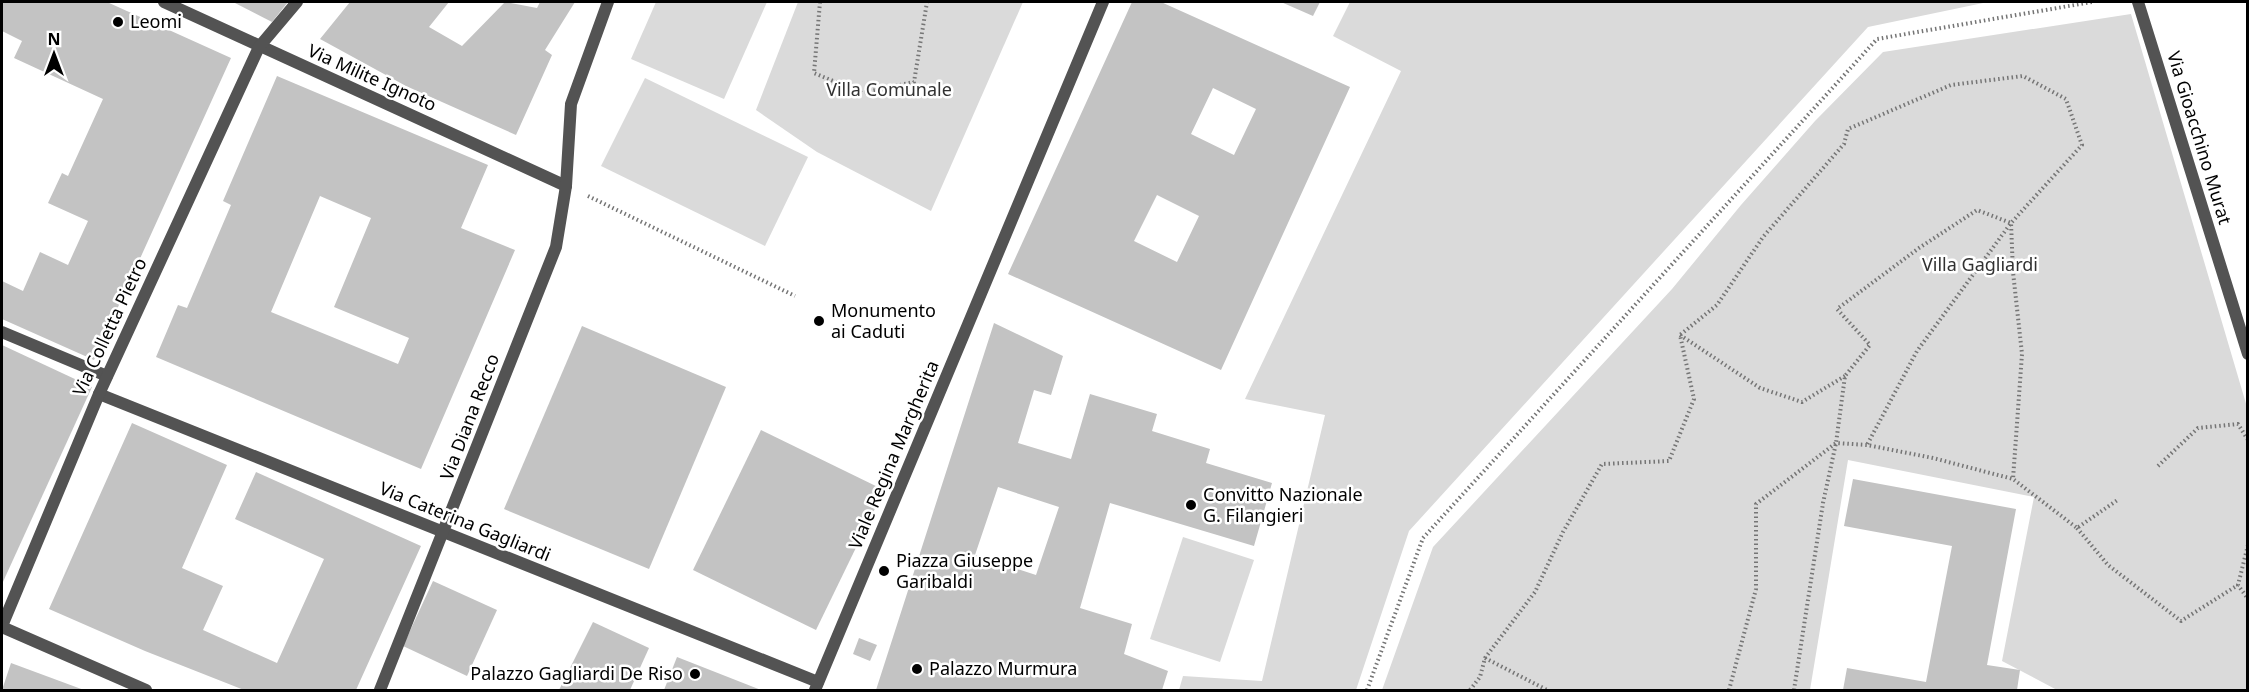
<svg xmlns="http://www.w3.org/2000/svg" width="2249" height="692" viewBox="0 0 2249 692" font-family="'Noto Sans',sans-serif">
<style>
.green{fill:#dadada}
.building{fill:#c3c3c3;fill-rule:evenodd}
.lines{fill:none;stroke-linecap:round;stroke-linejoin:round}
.path{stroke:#757575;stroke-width:4;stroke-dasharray:1.5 3;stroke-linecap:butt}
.street{stroke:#535353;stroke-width:12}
.poi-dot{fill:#000;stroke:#fff;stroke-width:2}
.labels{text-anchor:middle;stroke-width:5;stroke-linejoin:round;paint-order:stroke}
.poi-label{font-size:18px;fill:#000;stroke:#fff;text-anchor:start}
.street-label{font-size:18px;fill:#000;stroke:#fff}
.park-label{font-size:18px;fill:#313131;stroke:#fff}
</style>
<rect width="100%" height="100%" fill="#fff"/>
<!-- green -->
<g class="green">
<polygon points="656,2 767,2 724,99 631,59"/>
<polygon points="798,2 1023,2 931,211 817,152 756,110"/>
<polygon points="1350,2 1988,2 1868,27 1409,531 1356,690 1179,690 1183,676 1262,681 1325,415 1245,399 1401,71 1333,36"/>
<polygon points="2131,14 2247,407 2247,690 2057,690 2002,661 2034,497 1848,460 1810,690 1382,690 1433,547 1672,289 1741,205 1815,121 1883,52"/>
<polygon points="645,78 808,157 765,246 601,166"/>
<polygon points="1183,537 1254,560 1220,662 1150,639"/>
</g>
<!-- building -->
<g class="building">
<polygon points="2,2 107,2 231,58 94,360 2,319 2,281 23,291 40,252 68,265 88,221 48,203 62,173 68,176 103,99 14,58 22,41 2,31"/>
<polygon points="233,2 288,2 272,22"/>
<polygon points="350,2 449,2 429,27 462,46 505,2 537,8 540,2 575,2 545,50 552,55 516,135 406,86 320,39"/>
<path d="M1132 2H1161L1350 87 1221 370 1008 274ZM1213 88 1256 109 1234 155 1191 134ZM1157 195 1199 216 1177 262 1134 241Z"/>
<polygon points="1281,2 1320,2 1313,16"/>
<path d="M277 76 488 165 461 228 515 250 421 469 156 357 178 305 187 308 231 205 223 201ZM320 196 371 218 334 307 409 338 398 364 271 312Z"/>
<path d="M994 323 1063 356 1051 395 1034 390 1018 443 1071 459 1090 394 1157 414 1152 431 1210 449 1206 463 1272 483 1254 546 1110 503 1080 608 1132 624 1124 654 1168 671 1162 690H876ZM998 487 1059 507 1036 575 975 555Z"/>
<polygon points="582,326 726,387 649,569 504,509"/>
<polygon points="2,345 92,387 2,584"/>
<polygon points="132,423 227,465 182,568 223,586 203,630 277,663 324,559 235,519 256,472 421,546 356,690 244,690 145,651 49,609"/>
<polygon points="761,430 884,490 816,630 693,570"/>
<polygon points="1853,479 2016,509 1987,665 2020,670 2017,690 1843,690 1847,668 1926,682 1952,546 1844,526"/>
<polygon points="433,581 497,610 467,676 403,646"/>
<polygon points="593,622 649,648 630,690 559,690"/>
<polygon points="859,638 877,645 870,661 853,654"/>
<polygon points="677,657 761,690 664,690"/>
<polygon points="11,663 84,690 2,690"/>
</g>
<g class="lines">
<!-- path -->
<g class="path">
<polyline points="820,2 814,73 862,93 914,82 927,2"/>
<polyline points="588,196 795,296"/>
<polyline points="1680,335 1760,388 1802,402 1845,376"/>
<polyline points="2158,466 2198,428 2238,424 2248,440"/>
<polyline points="2077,528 2108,565 2181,621 2238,585"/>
<polyline points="2248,545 2238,585 2248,599"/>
<polyline points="1485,658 1547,690"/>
<polyline points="1367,690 1423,538 1877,39 2092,2"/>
<polyline points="1470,690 1480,677 1485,658 1535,592 1563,532 1602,464 1669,461 1694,399 1680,335 1717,305 1763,237 1844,144 1848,129 1951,85 2023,76 2066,99 2082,145 2011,223 2013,272 2022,354 2013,479"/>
<polyline points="1729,690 1756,589 1756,504 1836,443 1867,445 1933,458 2013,479 2077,528 2119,499"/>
<polyline points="1794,690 1823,503 1836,443 1845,376 1870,345 1837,309 1919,248 1977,210 2011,223 1917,351 1867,445"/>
</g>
<!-- street -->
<g class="street">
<polyline points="164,2 566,186"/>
<polyline points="2138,2 2248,354"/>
<polyline points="2,332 107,376"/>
<polyline points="99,394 818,682"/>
<polyline points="2,626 99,394 259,47 297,2"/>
<polyline points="2,627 146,690"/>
<polyline points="380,690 556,247 566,186 571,104 608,2"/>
<polyline points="815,690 1103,2"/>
</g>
</g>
<!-- markers -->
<g class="poi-dot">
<circle cx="118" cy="22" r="6"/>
<circle cx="819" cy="321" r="6"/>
<circle cx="1191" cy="505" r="6"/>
<circle cx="884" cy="571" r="6"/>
<circle cx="917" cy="669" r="6"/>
<circle cx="695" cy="674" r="6"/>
</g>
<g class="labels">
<!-- poi labels -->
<g class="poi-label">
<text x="130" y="28">Leomi</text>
<text x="831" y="317">Monumento<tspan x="831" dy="21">ai Caduti</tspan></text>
<text x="1203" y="501">Convitto Nazionale<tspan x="1203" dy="21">G. Filangieri</tspan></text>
<text x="896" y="567">Piazza Giuseppe<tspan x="896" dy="21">Garibaldi</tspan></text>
<text x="929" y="675">Palazzo Murmura</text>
<text x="683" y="680" text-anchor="end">Palazzo Gagliardi De Riso</text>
</g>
<!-- street labels -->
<g class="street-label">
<text transform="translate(372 78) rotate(24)" y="6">Via Milite Ignoto</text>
<text transform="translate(2199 138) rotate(73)" y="6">Via Gioacchino Murat</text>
<text transform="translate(110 327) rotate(-65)" y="6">Via Colletta Pietro</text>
<text transform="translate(470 417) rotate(-69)" y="6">Via Diana Recco</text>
<text transform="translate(894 455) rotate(-67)" y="6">Viale Regina Margherita</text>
<text transform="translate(465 522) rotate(22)" y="6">Via Caterina Gagliardi</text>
</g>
<!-- park labels -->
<g class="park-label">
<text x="889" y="96">Villa Comunale</text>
<text x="1980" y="271">Villa Gagliardi</text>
</g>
</g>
<!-- border -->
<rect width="2249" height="692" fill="none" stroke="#000000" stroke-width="6"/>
<!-- north arrow -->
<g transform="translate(54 54)" stroke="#ffffff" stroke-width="4.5" paint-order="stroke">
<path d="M0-4.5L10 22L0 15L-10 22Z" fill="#000000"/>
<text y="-9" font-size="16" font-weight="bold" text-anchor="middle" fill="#000000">N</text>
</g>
</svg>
